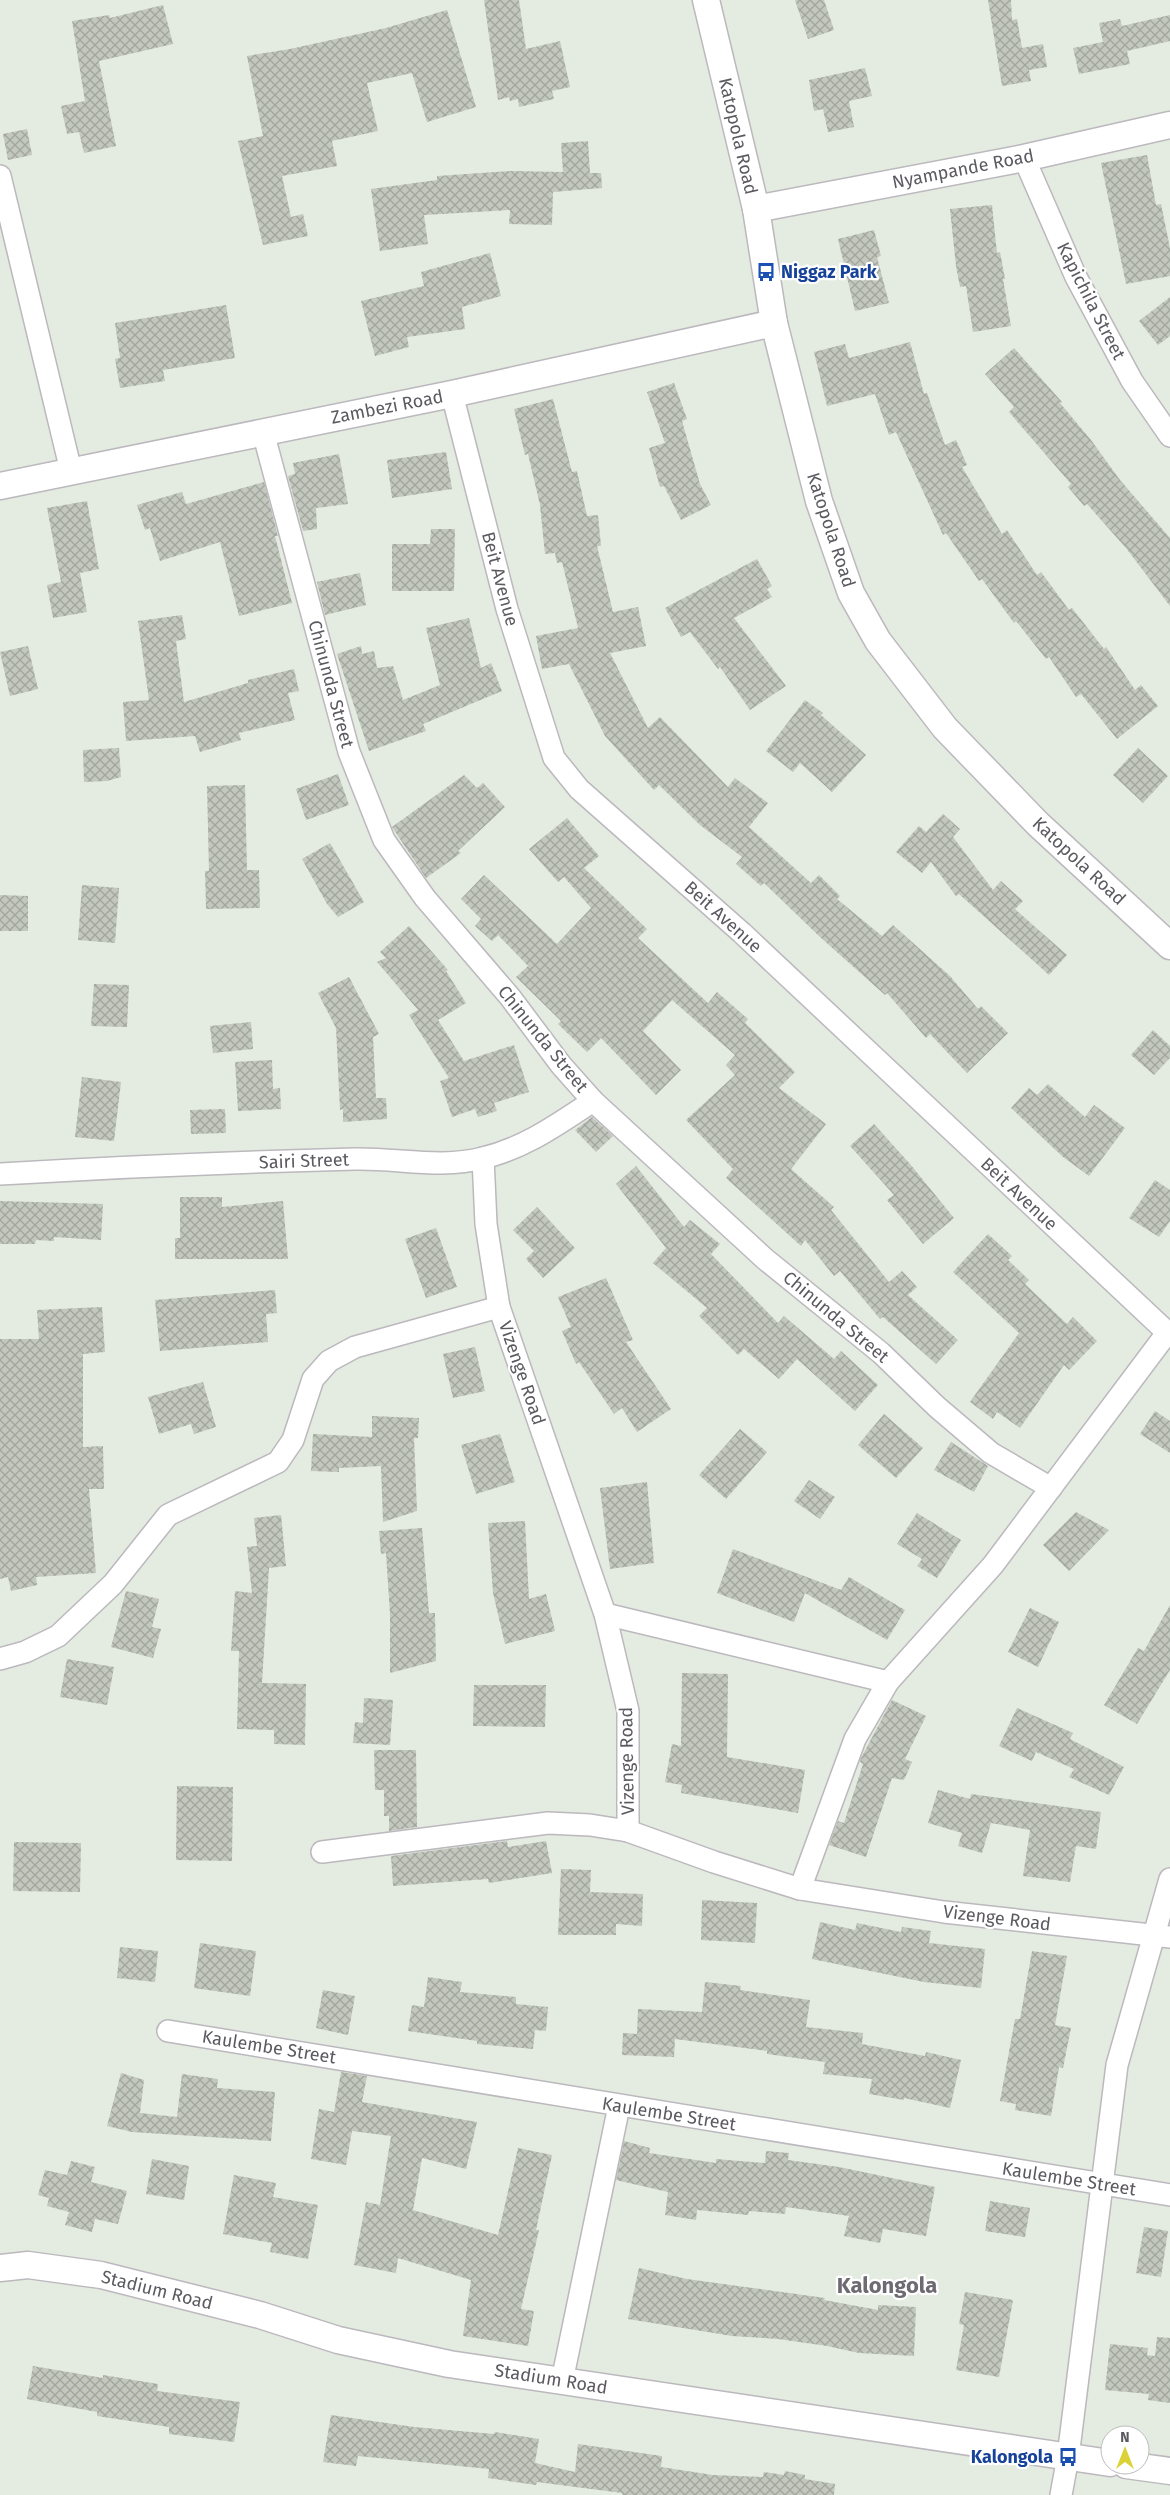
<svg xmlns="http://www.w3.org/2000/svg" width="1170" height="2495" viewBox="0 0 1170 2495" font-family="'Fira Sans',sans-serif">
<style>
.building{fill:url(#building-cross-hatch)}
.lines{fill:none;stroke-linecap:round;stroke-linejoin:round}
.minor-casing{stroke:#bbb8be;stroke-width:24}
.tertiary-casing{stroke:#bbb8be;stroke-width:29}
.minor{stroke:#fff;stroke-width:21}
.tertiary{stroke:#fff;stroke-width:26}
.labels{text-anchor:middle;stroke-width:4.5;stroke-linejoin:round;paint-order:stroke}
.street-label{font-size:18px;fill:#5c5960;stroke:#fff}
.transit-label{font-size:18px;font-weight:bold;fill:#164399;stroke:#fff;text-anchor:start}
.district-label{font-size:22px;font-weight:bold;fill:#6d6a72;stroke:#fff}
</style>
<defs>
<pattern id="building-cross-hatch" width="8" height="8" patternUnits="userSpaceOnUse" patternTransform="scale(1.25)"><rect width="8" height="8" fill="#c2c8be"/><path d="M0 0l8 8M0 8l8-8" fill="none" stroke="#a1a59e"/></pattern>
</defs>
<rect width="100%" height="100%" fill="#e4ebe0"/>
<!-- building -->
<g class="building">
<polygon points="484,0 519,0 526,49 560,41 570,87 552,91 554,99 519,107 518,99 510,101 509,97 498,100"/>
<polygon points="795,0 824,0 834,30 808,39"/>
<polygon points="988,0 1011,0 1012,20 1017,19 1022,48 1043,44 1047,67 1029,70 1031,81 1002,86"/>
<polygon points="163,5 173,44 99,61 116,146 84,153 79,132 67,134 61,106 85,101 72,21 109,15 110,18"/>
<polygon points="447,10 476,107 427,122 412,73 367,83 378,131 332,141 337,166 282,176 291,217 303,214 308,236 263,245 238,141 263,136 247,56 290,49 386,28"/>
<polygon points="1170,15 1170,41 1127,51 1130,64 1079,74 1073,48 1103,42 1099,23 1120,19 1122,26"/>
<polygon points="865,68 872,96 849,101 854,127 828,132 823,109 814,111 809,80"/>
<polygon points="27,129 32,155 8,160 3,134"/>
<polygon points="588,141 590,173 601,173 602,188 553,192 552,225 509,224 510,210 424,215 428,244 380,251 371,189 437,180 437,176 511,171 563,172 561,143"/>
<polygon points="1147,155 1156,205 1161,204 1170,248 1170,276 1126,284 1101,163"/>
<polygon points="992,205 997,253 1000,252 1005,279 1003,279 1011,326 973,332 966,286 960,287 956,266 950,209"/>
<polygon points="874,230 881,256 877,257 889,303 855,311 838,239"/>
<polygon points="490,253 501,296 462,307 465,329 407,337 409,347 375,356 361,301 424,286 421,272"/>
<polygon points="1170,297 1170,336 1158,345 1139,321"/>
<polygon points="226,305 235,358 163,370 165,381 120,388 115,359 120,358 115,323"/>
<polygon points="910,342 924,394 927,393 945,445 956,440 967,465 962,467 1002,534 1007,530 1037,575 1041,572 1069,610 1072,608 1104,649 1106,647 1135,690 1141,685 1158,706 1117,739 1081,694 1076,697 1049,657 1046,659 1016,621 1014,623 982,579 979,581 946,533 943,535 896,432 889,435 875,394 827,406 814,352 845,344 849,358"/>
<polygon points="1014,348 1062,402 1060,403 1091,440 1120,480 1170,538 1170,606 1126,548 1087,504 1084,506 1068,487 1071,484 1009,412 1014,407 985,374"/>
<polygon points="674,383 687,419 682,421 700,484 711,505 681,520 664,486 660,487 649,448 665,443 647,392"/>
<polygon points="553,399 572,472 577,471 587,516 598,515 601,546 597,546 613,612 638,607 646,646 610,653 648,728 660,717 728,787 735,778 768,803 749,827 811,883 819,875 840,896 837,899 882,936 893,925 950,976 978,1009 981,1006 1008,1033 967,1073 930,1034 926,1038 887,993 885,995 820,937 764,883 761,886 736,864 742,857 700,825 659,785 654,790 605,736 569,664 542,669 536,636 578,628 562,562 557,563 555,553 545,554 540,505 528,454 525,455 514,409"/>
<polygon points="446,452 452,489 392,498 387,460"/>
<polygon points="339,454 348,504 316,508 317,529 303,531 288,476 295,474 293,463"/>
<polygon points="264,482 278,536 275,536 292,603 239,616 220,542 160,561 150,528 145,530 137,505 182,492 186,504"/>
<polygon points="87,501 99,569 80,573 87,612 53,618 47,585 61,582 47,508"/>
<polygon points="431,529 455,529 454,591 392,591 392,544 430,544"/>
<polygon points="757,559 772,586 767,589 772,597 734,618 786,686 750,710 720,667 718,669 690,632 681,637 665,608"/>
<polygon points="360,573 366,605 325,615 317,582"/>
<polygon points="182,615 186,639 176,641 184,702 248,683 248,680 294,669 299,691 288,693 295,720 239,733 241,740 200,752 195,736 126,741 123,702 149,700 138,621"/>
<polygon points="469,618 481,668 491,663 502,691 423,724 426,731 369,751 337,654 361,646 362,654 374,651 377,668 393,666 403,700 440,685 426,628"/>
<polygon points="28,646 38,689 10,696 0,652"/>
<polygon points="805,700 823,713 821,715 866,755 832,792 800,763 793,772 766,751"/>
<polygon points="119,748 121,777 107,781 84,782 83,750"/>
<polygon points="1138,748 1168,776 1143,803 1113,775"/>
<polygon points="338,774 349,805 306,820 296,789"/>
<polygon points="464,775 477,788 483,783 505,807 458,851 461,853 426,878 392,827"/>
<polygon points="245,785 247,870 259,870 260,908 206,909 205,871 209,871 207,786"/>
<polygon points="943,814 960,829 953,837 993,890 1001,881 1023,901 1015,909 1067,955 1049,975 959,894 956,896 931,862 922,873 896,852 919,826 926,832"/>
<polygon points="567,818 599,856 584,868 647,929 638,938 708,1003 717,992 748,1019 745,1023 795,1072 779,1088 826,1124 791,1169 834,1207 831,1210 889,1282 902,1271 917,1287 908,1295 958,1340 936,1364 883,1317 880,1319 840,1271 834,1276 805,1240 801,1246 726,1178 733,1169 686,1120 735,1075 726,1065 735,1055 672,1000 643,1031 681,1070 656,1095 601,1038 587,1052 558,1024 561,1021 516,977 528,966 498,935 492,941 475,926 481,919 461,899 484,875 557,944 591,908 564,877 558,882 529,849"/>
<polygon points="330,843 364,902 338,917 327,904 302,859"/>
<polygon points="82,885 119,888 115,943 78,940"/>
<polygon points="0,895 28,896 28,931 0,931"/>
<polygon points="409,926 448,970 446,971 466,1003 438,1020 464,1061 514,1045 529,1092 494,1103 497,1111 478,1117 475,1109 452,1117 440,1081 449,1078 409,1015 418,1010 377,962 386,958 380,952"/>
<polygon points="349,977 379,1034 373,1037 376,1098 386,1098 387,1119 343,1122 343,1109 340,1110 336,1028 318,993"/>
<polygon points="94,984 129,985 127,1027 91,1026"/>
<polygon points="251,1022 253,1049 213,1053 210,1026"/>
<polygon points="1153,1030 1170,1046 1170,1058 1154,1075 1131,1055"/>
<polygon points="272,1060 273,1089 280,1088 281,1109 238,1111 235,1062"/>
<polygon points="82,1077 121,1082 114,1141 75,1137"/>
<polygon points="1048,1084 1085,1117 1094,1105 1125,1128 1089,1176 1063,1157 1011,1108 1029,1088 1037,1095"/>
<polygon points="225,1109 226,1133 191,1134 190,1110"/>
<polygon points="592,1117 613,1136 596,1152 575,1130"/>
<polygon points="874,1124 910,1164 954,1218 923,1244 887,1200 894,1195 850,1146"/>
<polygon points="636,1166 684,1227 690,1220 720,1244 711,1254 778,1323 784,1316 834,1359 841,1351 878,1385 855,1411 797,1359 779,1379 744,1349 738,1355 699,1316 707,1308 653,1263 666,1248 616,1184"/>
<polygon points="1155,1180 1170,1190 1170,1221 1159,1237 1129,1218"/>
<polygon points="180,1197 222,1197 222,1207 283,1201 288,1259 175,1259 175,1238 180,1238"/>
<polygon points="0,1201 103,1204 101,1240 54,1237 54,1241 36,1240 35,1244 0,1244"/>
<polygon points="537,1207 575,1248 543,1278 526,1259 534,1251 513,1230"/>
<polygon points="436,1228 457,1287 426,1298 405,1239"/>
<polygon points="988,1234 1012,1256 1008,1260 1029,1280 1025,1284 1067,1324 1073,1317 1097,1341 1069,1370 1064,1365 1020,1428 997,1412 993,1419 970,1402 1019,1333 953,1272"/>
<polygon points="606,1278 633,1340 626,1342 671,1409 637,1432 622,1408 614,1414 579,1362 576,1364 562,1331 571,1327 558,1297"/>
<polygon points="275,1290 277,1313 266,1314 268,1342 160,1351 155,1300"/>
<polygon points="102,1307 105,1352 83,1354 83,1447 103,1446 104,1489 89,1489 96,1573 36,1577 37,1585 11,1591 8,1577 0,1579 0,1339 39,1339 37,1310"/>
<polygon points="475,1347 485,1391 453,1398 443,1354"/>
<polygon points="203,1382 216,1427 194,1434 191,1424 159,1434 148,1397"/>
<polygon points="1155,1411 1170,1421 1170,1453 1140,1434"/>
<polygon points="884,1414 923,1448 896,1478 858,1445"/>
<polygon points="372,1416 419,1418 418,1438 414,1438 417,1511 383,1522 381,1466 339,1468 339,1472 311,1471 313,1434 372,1437"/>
<polygon points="740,1429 767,1452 726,1499 699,1475"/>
<polygon points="500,1434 515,1482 476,1494 461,1445"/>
<polygon points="951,1442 988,1466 974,1492 934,1470"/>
<polygon points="809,1480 835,1497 820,1519 794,1501"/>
<polygon points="647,1482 654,1563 610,1569 600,1488"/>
<polygon points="1076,1512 1109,1530 1069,1571 1043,1545"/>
<polygon points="917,1513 961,1540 937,1578 917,1566 922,1559 897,1544"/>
<polygon points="281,1515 286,1566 269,1568 262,1683 306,1684 305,1745 274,1744 274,1730 237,1729 239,1651 231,1651 235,1591 252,1593 247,1547 257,1546 254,1518"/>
<polygon points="525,1521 529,1599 546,1594 555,1631 505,1644 493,1593 488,1523"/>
<polygon points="422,1528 429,1613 435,1613 436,1661 390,1673 390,1614 386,1553 381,1554 379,1531"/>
<polygon points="733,1549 841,1590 849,1577 905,1610 887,1640 805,1593 794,1622 717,1593"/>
<polygon points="126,1591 159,1599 152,1627 161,1629 153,1658 111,1647"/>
<polygon points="1170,1605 1170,1670 1137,1724 1104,1705 1138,1648 1144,1651"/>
<polygon points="1030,1608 1059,1622 1038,1667 1008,1652"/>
<polygon points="67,1659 114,1667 107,1705 60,1697"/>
<polygon points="682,1673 728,1674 727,1757 805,1770 798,1813 681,1793 682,1785 665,1782 672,1744 681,1746"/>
<polygon points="474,1685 546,1685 545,1727 473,1726"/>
<polygon points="364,1698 393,1700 390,1745 353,1743 355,1722 363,1723"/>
<polygon points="892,1700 926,1716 905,1759 912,1762 904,1780 892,1778 866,1857 829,1845 838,1821 844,1823 863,1764 860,1762 861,1758"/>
<polygon points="1017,1708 1073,1733 1070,1739 1124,1767 1109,1795 1069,1777 1074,1769 1036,1752 1032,1761 999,1746"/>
<polygon points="374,1750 416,1750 417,1827 389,1831 389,1816 384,1816 384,1790 375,1790"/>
<polygon points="177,1786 233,1787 232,1861 176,1860"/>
<polygon points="938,1790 970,1799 971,1794 1101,1812 1096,1849 1076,1846 1070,1882 1023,1876 1030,1830 991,1823 982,1853 958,1846 962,1833 928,1823"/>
<polygon points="507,1841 508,1847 546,1841 552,1873 489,1883 488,1879 393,1886 391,1856"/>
<polygon points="14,1842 81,1843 80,1892 13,1891"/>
<polygon points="561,1869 591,1870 590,1892 643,1894 642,1926 616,1924 616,1935 558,1935"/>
<polygon points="702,1900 757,1903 755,1943 701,1940"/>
<polygon points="820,1922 855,1930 857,1923 901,1932 902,1927 931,1931 929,1943 985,1949 981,1988 924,1982 812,1959"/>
<polygon points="200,1943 256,1951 250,1996 194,1988"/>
<polygon points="120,1947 158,1951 155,1982 117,1978"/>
<polygon points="1032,1951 1067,1956 1055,2025 1071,2028 1063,2068 1059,2067 1051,2116 1015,2110 1016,2104 1000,2101 1015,2019 1020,2019"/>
<polygon points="428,1977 462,1982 460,1992 516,1997 516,2004 548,2007 546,2031 535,2030 533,2049 477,2044 477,2041 408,2031 412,2005 424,2007"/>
<polygon points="705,1982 741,1986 740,1990 810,2000 806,2027 863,2033 862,2044 925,2056 926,2052 961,2060 950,2108 904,2098 904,2100 869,2094 872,2079 823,2074 825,2062 767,2054 767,2051 675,2039 674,2057 622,2055 623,2033 637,2034 638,2009 702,2012"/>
<polygon points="323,1990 355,1996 348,2035 316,2028"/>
<polygon points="341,2072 367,2076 362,2102 477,2122 466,2169 422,2158 413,2210 498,2235 518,2148 552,2155 536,2230 539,2230 521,2309 534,2311 528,2346 463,2336 471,2280 398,2258 396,2273 354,2265 366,2202 380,2205 391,2136 352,2131 346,2165 311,2159 319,2109 334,2112"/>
<polygon points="121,2073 144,2080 140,2113 177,2117 182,2074 218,2079 217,2088 275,2092 271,2141 132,2132 107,2126"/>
<polygon points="624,2141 650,2148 649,2153 716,2163 716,2159 765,2163 766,2151 789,2153 788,2160 839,2167 935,2187 926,2236 883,2229 880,2243 844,2236 849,2216 786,2207 785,2214 749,2211 748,2215 697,2210 696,2220 665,2215 668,2192 616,2180"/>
<polygon points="152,2159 189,2166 184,2200 146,2194"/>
<polygon points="71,2161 95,2167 91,2182 127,2191 118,2224 95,2219 92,2232 65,2225 69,2212 47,2206 49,2198 38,2195 45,2170 67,2175"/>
<polygon points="234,2175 276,2183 273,2197 318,2205 308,2259 270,2252 272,2243 223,2234"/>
<polygon points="990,2201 1030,2208 1025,2237 985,2231"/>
<polygon points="1144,2227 1168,2231 1161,2277 1136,2273"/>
<polygon points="639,2268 687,2279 825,2298 824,2300 878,2310 878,2305 916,2307 914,2356 859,2353 827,2346 778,2339 732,2336 628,2319"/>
<polygon points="965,2292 1013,2300 999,2377 956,2370 964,2325 959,2324"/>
<polygon points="1157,2337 1170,2338 1170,2403 1148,2400 1149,2394 1105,2390 1110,2344 1148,2348 1147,2355 1155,2356"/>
<polygon points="33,2366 103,2378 103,2375 158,2384 157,2391 240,2402 234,2442 169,2434 169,2427 97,2416 97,2412 27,2399"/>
<polygon points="331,2415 414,2427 494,2434 495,2432 539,2439 535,2463 575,2472 578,2444 662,2456 661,2467 713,2475 763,2477 764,2472 784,2475 785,2471 805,2475 805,2479 835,2484 834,2495 622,2495 622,2493 537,2482 536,2485 488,2478 489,2469 358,2456 356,2466 323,2462"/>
</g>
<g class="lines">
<!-- minor casing -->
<g class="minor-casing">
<g id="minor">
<polyline points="1024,158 1076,277 1132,381 1170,436"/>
<polyline points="0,176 71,471"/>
<polyline points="452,394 507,609 554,758 579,789 742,933 1170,1335"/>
<polyline points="263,432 349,752 384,840 425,898 510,997 561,1065 593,1101 765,1259 881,1353 937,1407 991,1453 1051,1488"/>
<polyline points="483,1158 486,1224 499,1307 605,1614 628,1711 628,1831"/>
<path d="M0 1174C118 1167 237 1162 355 1159 398 1158 441 1169 483 1158 525 1148 558 1124 593 1101"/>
<polyline points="605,1614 888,1682"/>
<polyline points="0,1659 25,1652 58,1636 113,1584 168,1515 278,1462 293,1440 313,1379 329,1361 355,1347 499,1307"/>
<polyline points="322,1852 548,1823 590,1825 628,1831 714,1862 800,1889 944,1912 1170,1937"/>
<polyline points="800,1889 855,1739 888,1682 993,1565 1167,1333"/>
<polyline points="168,2031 1170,2195"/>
<polyline points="562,2381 619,2106"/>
<polyline points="1061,2495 1068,2457 1117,2065 1170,1879"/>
</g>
</g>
<!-- tertiary casing -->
<g class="tertiary-casing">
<g id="tertiary">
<polyline points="706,0 756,209 774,323 819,501 851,593 878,641 945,728 1038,824 1170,946"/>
<polyline points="756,209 1024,158 1170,125"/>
<polyline points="0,486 452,394 774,323"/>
<polyline points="0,2268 28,2265 101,2275 260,2315 338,2340 449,2364 1110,2463"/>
<polyline points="1126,2465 1170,2471"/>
</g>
</g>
<!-- minor -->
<use href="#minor" class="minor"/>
<!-- tertiary -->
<use href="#tertiary" class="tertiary"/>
</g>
<!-- icons -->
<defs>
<g id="bus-bare" transform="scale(1.5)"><path d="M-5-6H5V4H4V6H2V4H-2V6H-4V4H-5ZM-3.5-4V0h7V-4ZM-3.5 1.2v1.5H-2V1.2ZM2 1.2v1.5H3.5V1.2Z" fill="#1a4fb4" stroke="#fff" stroke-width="2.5" paint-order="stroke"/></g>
</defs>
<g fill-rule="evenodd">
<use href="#bus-bare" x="766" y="272"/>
<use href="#bus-bare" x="1068" y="2457"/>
</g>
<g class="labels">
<!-- street labels -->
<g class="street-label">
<text transform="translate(738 136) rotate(77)" y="6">Katopola Road</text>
<text transform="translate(963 169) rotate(-11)" y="6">Nyampande Road</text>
<text transform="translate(1091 301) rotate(63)" y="6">Kapichila Street</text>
<text transform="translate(387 407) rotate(-11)" y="6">Zambezi Road</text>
<text transform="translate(831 530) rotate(72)" y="6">Katopola Road</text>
<text transform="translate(500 579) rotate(75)" y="6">Beit Avenue</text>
<text transform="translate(331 684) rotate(75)" y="6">Chinunda Street</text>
<text transform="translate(1079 861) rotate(43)" y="6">Katopola Road</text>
<text transform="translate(723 917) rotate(42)" y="6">Beit Avenue</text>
<text transform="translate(543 1039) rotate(51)" y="6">Chinunda Street</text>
<text transform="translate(304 1161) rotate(-2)" y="6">Sairi Street</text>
<text transform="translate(1019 1194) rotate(43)" y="6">Beit Avenue</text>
<text transform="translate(836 1317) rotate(40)" y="6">Chinunda Street</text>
<text transform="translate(522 1373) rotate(71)" y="6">Vizenge Road</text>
<text transform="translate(627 1761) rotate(-91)" y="6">Vizenge Road</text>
<text transform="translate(997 1918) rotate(7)" y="6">Vizenge Road</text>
<text transform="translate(269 2047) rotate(9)" y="6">Kaulembe Street</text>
<text transform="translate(669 2114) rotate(9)" y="6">Kaulembe Street</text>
<text transform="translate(1069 2179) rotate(9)" y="6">Kaulembe Street</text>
<text transform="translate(157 2290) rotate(14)" y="6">Stadium Road</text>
<text transform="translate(551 2379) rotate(9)" y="6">Stadium Road</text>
</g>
<!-- transit labels -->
<g class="transit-label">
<text x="781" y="278">Niggaz Park</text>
<text x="1053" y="2463" text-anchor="end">Kalongola</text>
</g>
<!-- district labels -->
<g class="district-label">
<text x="887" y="2293">Kalongola</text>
</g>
</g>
<!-- north arrow -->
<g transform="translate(1125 2450)"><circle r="24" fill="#ffffff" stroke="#bebdbf"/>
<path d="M0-4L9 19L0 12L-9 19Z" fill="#dbd336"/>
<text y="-8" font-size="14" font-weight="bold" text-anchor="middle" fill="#5c5960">N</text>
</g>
</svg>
